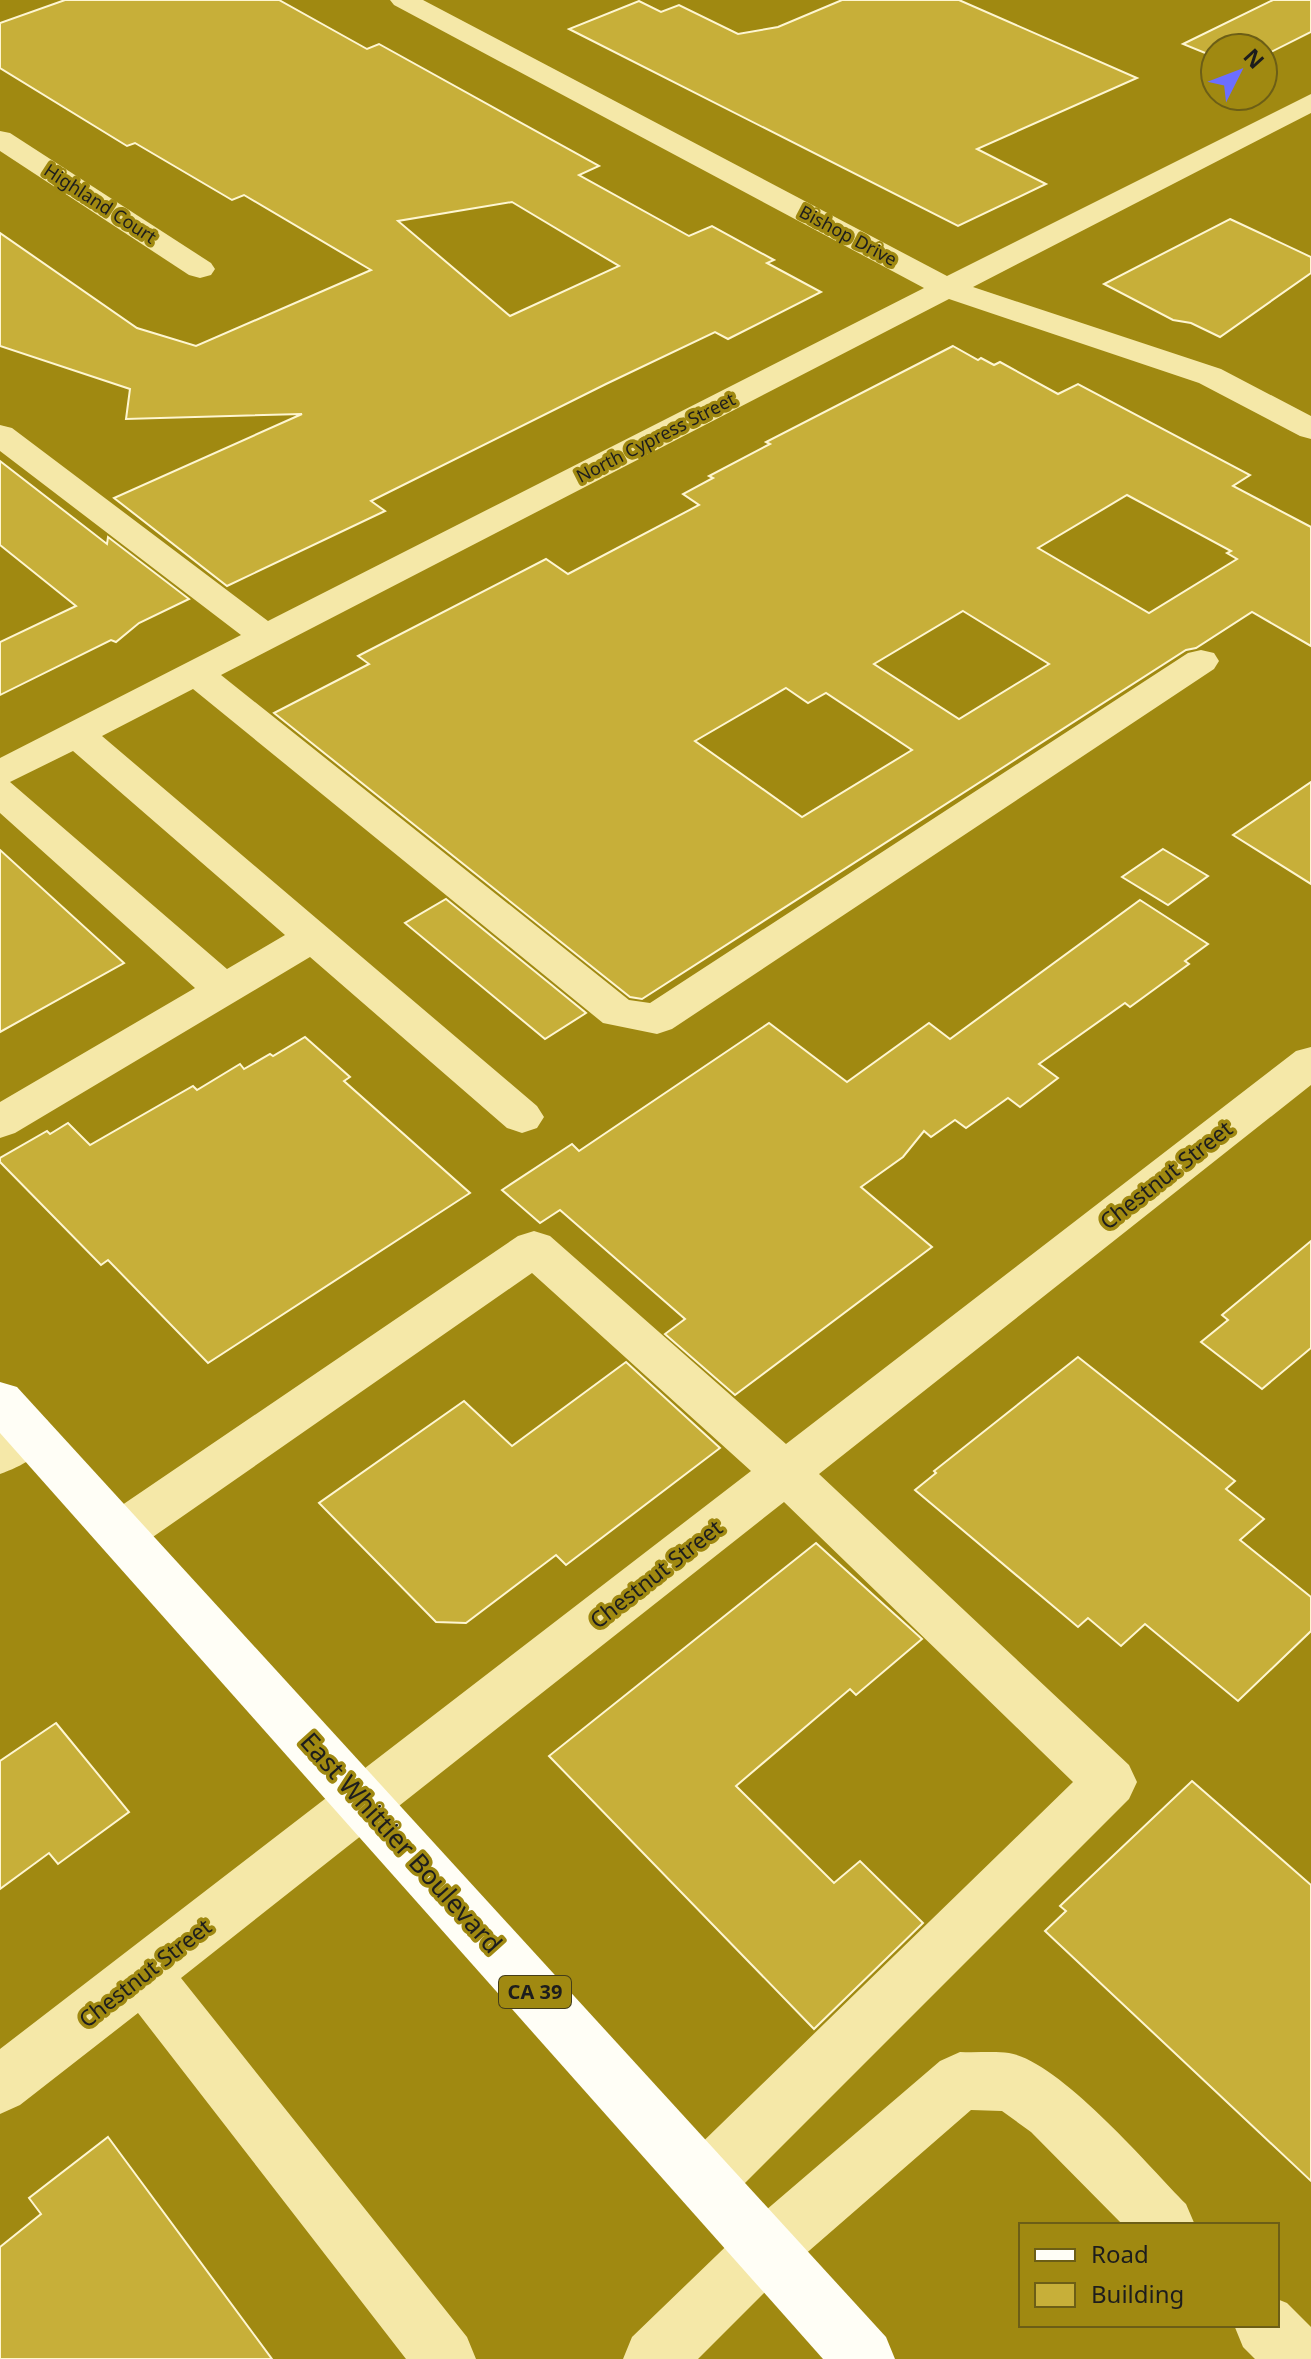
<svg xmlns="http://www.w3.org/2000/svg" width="1311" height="2359" viewBox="0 0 1311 2359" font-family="'Noto Sans',sans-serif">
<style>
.building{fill:#c7af39;stroke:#fef6d1;stroke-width:2;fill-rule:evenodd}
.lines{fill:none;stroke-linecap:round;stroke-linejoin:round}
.minor{fill:#f5e8a8;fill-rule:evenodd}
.major{fill:#fffef6;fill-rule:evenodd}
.labels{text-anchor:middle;stroke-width:7;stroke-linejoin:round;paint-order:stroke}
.far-street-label{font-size:18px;fill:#1d1d1d;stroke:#a08911}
.shield{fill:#a08911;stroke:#443d19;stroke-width:2}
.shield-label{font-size:20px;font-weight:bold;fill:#1d1d1d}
.street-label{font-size:22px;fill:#1d1d1d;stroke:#a08911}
.near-street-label{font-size:26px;fill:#1d1d1d;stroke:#a08911}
</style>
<rect width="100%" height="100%" fill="#a08911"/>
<!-- building -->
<g class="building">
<path d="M65 0H279L367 49 379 44 599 166 579 175 689 236 712 226 774 260 767 263 821 292 728 339 715 332 606 384 371 501 385 511 227 586 114 498 302 414 126 419 130 389 0 346V233L137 328 196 346 371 270 244 195 232 200 135 143 127 146 0 68V23ZM512 202 619 266 510 316 398 221Z"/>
<polygon points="842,0 959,0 1137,78 977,149 1046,184 958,226 569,29 639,1 661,12 679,5 738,34 778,27"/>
<polygon points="1273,0 1311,0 1311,32 1263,56 1263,48 1215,48 1215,57 1183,44"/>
<polygon points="1230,219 1311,257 1311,273 1220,337 1191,323 1173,320 1104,284"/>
<path d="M953 346 978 360 981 358 994 365 1000 362 1058 394 1078 384 1250 475 1233 486 1311 527V646L1252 612 1196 648 1186 650 642 999 630 997 274 713 369 664 358 656 546 559 568 574 699 505 683 494 713 478 709 476 770 444 766 442ZM1127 495 1231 551 1227 553 1237 559 1149 613 1038 548ZM963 611 1049 664 959 719 874 664ZM786 688 808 703 826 693 912 750 802 817 695 741Z"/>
<polygon points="0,461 107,544 108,537 189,599 139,623 116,642 111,640 0,695 0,642 76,606 0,545"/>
<polygon points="1311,782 1311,884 1233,835"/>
<polygon points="1163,849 1208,876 1168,905 1122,877"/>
<polygon points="0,850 124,963 0,1032"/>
<polygon points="446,899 586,1013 545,1039 405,923"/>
<polygon points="1140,900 1208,944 1185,961 1189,964 1130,1007 1125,1003 1039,1064 1058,1078 1020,1107 1008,1098 966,1128 955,1120 931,1137 924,1131 903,1157 861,1187 932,1247 735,1395 665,1334 685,1319 560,1210 540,1223 502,1190 572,1144 579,1151 769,1023 847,1082 929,1023 950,1039"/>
<polygon points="305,1037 350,1077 344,1081 470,1193 208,1363 108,1260 101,1265 0,1162 0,1158 47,1131 50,1134 68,1123 90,1145 193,1086 197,1090 240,1064 244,1069 270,1054 273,1056"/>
<polygon points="1311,1241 1311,1348 1262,1389 1201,1342 1228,1320 1222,1315"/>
<polygon points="1078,1357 1235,1481 1226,1489 1264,1519 1240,1540 1311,1597 1311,1631 1238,1701 1145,1624 1121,1646 1088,1618 1078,1627 915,1490 936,1473 934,1471"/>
<polygon points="626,1362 720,1448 566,1565 556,1555 466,1623 436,1622 319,1503 464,1401 512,1446"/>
<polygon points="816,1543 922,1639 856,1695 850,1689 736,1786 834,1883 860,1861 923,1923 814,2029 549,1756"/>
<polygon points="56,1723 129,1812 58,1864 49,1853 0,1889 0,1761"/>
<polygon points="1192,1781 1311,1885 1311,2181 1045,1931 1066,1911 1060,1906"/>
<polygon points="108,2137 272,2359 0,2359 0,2247 41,2214 29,2198"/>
</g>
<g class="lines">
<!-- minor -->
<g class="minor">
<path d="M390 0H423L947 276 1311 94V113L973 287 1221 369 1311 416V439L1300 436 1199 383 949 299 221 675 629 1000 650 1003 1188 653 1201 650 1214 653 1219 661 1214 669 672 1029 657 1034 603 1023 193 689 102 736 537 1106 544 1117 537 1128 522 1133 507 1128 310 957 15 1133 0 1138V1102L195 988 0 813V758L241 635 0 451V425L12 428 268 621 924 288 394 5ZM73 751 285 935 227 969 10 782Z"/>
<polygon points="0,131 10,133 211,263 215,269 211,275 200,278 189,275 0,151"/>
<polygon points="1311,1047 1311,1085 819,1474 1129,1765 1137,1782 1129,1799 726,2202 705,2211 684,2202 675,2181 684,2160 1073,1782 784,1502 181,1978 467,2337 476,2359 406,2359 138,2013 20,2105 0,2114 0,2049 751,1471 532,1273 137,1548 120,1554 103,1548 95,1533 103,1518 518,1236 534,1231 550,1236 786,1444 1296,1051"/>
<path d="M30 1414 47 1420 54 1434C43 1455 22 1466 0 1474V1429Z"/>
<path d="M960 2052C976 2053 994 2051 1009 2053 1059 2061 1149 2166 1186 2204L1195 2225H1123L1031 2132 1002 2111 971 2110 787 2270 698 2359H623L632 2337 745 2228 940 2061Z"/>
<polygon points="1277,2299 1287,2303 1311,2327 1311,2359 1255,2359 1243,2347 1234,2325 1277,2325"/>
</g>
<!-- major -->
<polygon class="major" points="0,1382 17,1387 886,2337 895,2359 823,2359 0,1433"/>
</g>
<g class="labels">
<!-- far-street labels -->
<g class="far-street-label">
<text transform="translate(100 204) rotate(33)" y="6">Highland Court</text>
<text transform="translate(848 236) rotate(28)" y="6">Bishop Drive</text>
<text transform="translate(656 438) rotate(-27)" y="6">North Cypress Street</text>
</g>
<!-- shield labels -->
<rect class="shield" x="499" y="1976" width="72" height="32" rx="6"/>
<g class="shield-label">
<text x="535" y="1999">CA 39</text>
</g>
<!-- street labels -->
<g class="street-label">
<text transform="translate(1166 1175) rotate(-38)" y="8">Chestnut Street</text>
<text transform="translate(656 1574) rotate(-38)" y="8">Chestnut Street</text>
<text transform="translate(145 1973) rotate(-38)" y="8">Chestnut Street</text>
</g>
<!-- near-street labels -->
<g class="near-street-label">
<text transform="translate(401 1843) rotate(48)" y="9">East Whittier Boulevard</text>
</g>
</g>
<!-- legend -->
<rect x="1019" y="2223" width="260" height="104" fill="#a08911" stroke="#6c5e16" stroke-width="2"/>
<rect x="1035" y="2249" width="40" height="12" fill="#fffef6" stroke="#6c5e16" stroke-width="2"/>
<text x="1091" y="2263" font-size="24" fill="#1d1d1d">Road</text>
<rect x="1035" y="2283" width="40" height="24" fill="#c7af39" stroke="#6c5e16" stroke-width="2"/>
<text x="1091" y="2303" font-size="24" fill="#1d1d1d">Building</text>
<!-- north arrow -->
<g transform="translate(1239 72) rotate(48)"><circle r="38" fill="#a08911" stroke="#6c5e16" stroke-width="2"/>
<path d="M0-6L14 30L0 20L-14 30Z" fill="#6c6eff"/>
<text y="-12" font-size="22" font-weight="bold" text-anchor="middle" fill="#1d1d1d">N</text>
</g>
</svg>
